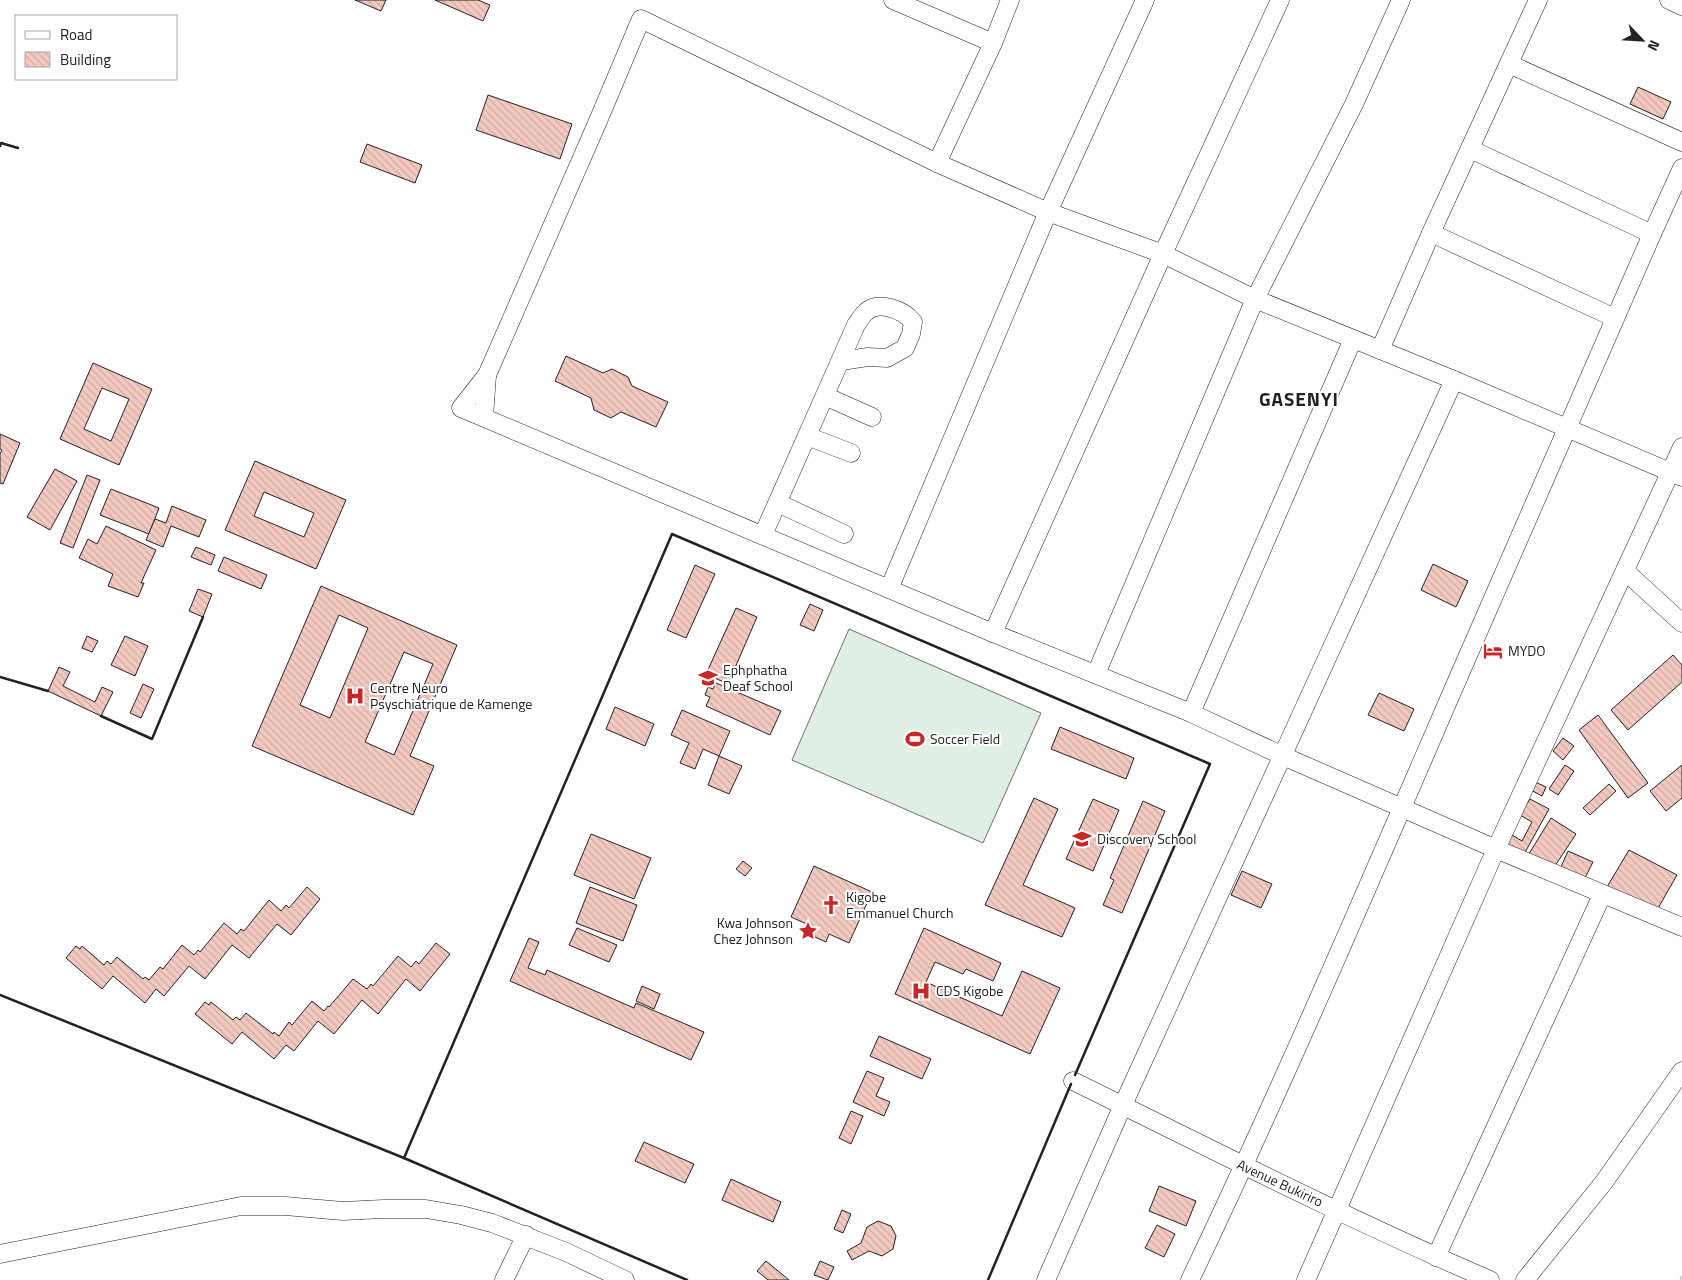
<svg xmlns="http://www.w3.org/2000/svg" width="1682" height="1280" viewBox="0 0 1682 1280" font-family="'Titillium Web',sans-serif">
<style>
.pitch{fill:#e0efe3;stroke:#6f6f6f}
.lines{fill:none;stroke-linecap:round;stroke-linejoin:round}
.stream{stroke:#c7d3dd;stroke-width:4.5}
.building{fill:url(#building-back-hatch);stroke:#222;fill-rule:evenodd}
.minor-casing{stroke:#222;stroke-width:19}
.minor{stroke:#fff;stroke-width:18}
.wall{stroke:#222;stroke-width:2.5}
.labels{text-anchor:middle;stroke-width:4;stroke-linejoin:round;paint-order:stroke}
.poi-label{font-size:14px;fill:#222;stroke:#fff;text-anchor:start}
.street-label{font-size:14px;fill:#222;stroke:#fff}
.district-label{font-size:19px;font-weight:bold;letter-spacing:1px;fill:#222;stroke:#fff}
</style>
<defs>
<pattern id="building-back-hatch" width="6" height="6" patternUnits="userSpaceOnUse" patternTransform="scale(1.25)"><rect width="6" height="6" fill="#f3c9c0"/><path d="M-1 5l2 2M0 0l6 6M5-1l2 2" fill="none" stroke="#d0aca5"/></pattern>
</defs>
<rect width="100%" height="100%" fill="#fff"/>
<!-- pitch -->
<polygon class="pitch" points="849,629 1041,713 983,843 792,760"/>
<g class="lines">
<!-- stream -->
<polyline class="stream" points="1682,1278 1682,1280"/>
</g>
<!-- building -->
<g class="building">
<polygon points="355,0 386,0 381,11"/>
<polygon points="435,0 478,0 490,5 483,21"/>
<polygon points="1638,87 1671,102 1663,119 1630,104"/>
<polygon points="488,95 572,124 560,159 476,130"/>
<polygon points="367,144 422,165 415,183 360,162"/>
<polygon points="566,356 603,373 612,369 628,377 632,386 668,402 656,427 621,412 611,418 594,410 591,398 555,381"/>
<path d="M93 363 152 389 119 465 60 439ZM102 388 129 399 111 441 84 429Z"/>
<polygon points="0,434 20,443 3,484 0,483 0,454 2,450 0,449"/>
<path d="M255 461 346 500 316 569 225 530ZM264 492 314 513 304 537 254 516Z"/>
<polygon points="55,469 77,481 50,530 27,517"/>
<polygon points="87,475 100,480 73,548 60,543"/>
<polygon points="111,489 159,508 149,534 100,515"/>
<polygon points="172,506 206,520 199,537 171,526 163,547 146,540 155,519 166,523"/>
<polygon points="106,526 156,550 141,583 144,583 138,597 108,586 113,574 79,558 88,539 97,544"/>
<polygon points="196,547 215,555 211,565 191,557"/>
<polygon points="224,557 267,575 261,589 218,571"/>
<polygon points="1433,564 1468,581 1456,607 1421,590"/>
<polygon points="695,565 715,574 686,638 667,630"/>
<path d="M321 586 457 645 410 756 434 766 413 815 252 746ZM339 615 368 628 330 718 300 705ZM404 652 433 664 394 755 365 742Z"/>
<polygon points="198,589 212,594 203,617 189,611"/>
<polygon points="810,604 823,610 814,631 800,625"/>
<polygon points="736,608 757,617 728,684 706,674"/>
<polygon points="87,636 98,641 92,652 82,648"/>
<polygon points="125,636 148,646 135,676 111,665"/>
<polygon points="1673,655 1682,665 1682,682 1628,730 1611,710"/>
<polygon points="59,667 70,672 63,686 95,702 102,687 113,692 101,716 48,691"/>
<polygon points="716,683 781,711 770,735 706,706 710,697 705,695 708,687 713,689"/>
<polygon points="143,684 154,689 141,718 130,713"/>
<polygon points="1379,693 1414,709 1404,731 1368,715"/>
<polygon points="615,707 654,724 645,746 606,729"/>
<polygon points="682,710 730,731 719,756 703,749 695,769 680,763 689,743 671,735"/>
<polygon points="1598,715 1648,783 1628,798 1579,730"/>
<polygon points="1060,727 1134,758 1126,779 1051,749"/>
<polygon points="1563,738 1574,746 1563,760 1553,751"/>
<polygon points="719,756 742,766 729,794 708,785"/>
<polygon points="1565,765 1574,771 1558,795 1549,789"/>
<polygon points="1682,765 1682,798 1666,811 1650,791"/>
<polygon points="1533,781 1546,787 1542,796 1529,789"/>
<polygon points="1609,784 1616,791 1590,815 1583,808"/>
<polygon points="1034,798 1058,809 1023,885 1075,908 1062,937 985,905"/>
<polygon points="1093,799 1119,810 1093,871 1066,859"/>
<polygon points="1530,799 1549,809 1523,856 1506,846 1512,835 1522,841 1532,822 1520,815"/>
<polygon points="1143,801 1165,811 1122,913 1103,905 1114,880 1110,878"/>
<polygon points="1551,818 1576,834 1551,872 1527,857"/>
<polygon points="591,834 651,858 634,899 574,875"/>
<polygon points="1629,850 1677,875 1657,910 1607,887"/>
<polygon points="1568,851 1593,862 1584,880 1560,869"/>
<polygon points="743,861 752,868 745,876 736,869"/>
<polygon points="814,866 872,892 849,943 829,934 826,942 806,933 809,925 791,917"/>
<polygon points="1242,871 1272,884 1261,908 1231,895"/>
<polygon points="307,887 320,899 291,935 277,924 249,958 232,945 205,979 189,966 164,996 156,989 145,1003 113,976 102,989 66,958 76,946 80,949 82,946 104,965 107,961 111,964 117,957 143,979 145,977 149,980 160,967 163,969 182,945 194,955 198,950 200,952 224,923 237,934 241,929 244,931 269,900 281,911 286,905 289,908"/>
<polygon points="590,887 637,905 623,941 576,923"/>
<polygon points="577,928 617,945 609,962 569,945"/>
<polygon points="924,928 1001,963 993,981 966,969 963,974 935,962 926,982 1002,1016 1022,971 1060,988 1030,1054 895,994"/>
<polygon points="529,938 539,942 528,968 545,975 547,970 634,1008 636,1003 704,1032 691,1060 510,981"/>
<polygon points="436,943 450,954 420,991 406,979 378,1014 362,1000 334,1034 318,1021 294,1051 286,1045 274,1059 242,1032 232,1044 195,1014 205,1002 209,1005 211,1002 233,1020 236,1017 240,1020 246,1013 273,1034 274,1032 279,1036 289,1022 292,1025 312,1001 324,1011 328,1006 329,1007 353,979 367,989 371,984 373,986 398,956 411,967 416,961 419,964"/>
<polygon points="642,986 660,994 654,1009 636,1001"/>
<polygon points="879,1036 931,1059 922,1079 870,1056"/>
<polygon points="867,1071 884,1078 876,1096 890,1102 884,1116 853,1102"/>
<polygon points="851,1111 863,1116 851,1144 839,1138"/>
<polygon points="644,1142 694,1164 685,1183 635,1161"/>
<polygon points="731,1179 781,1202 773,1222 722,1200"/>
<polygon points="1159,1186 1196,1201 1186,1226 1149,1211"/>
<polygon points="842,1210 851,1214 843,1233 834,1229"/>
<polygon points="878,1221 891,1226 896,1236 893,1249 882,1256 869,1251 852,1260 847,1251 861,1243 867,1227"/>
<polygon points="1157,1225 1175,1234 1164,1257 1145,1248"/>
<polygon points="766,1261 789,1280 768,1280 757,1271"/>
<polygon points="820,1261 834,1267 828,1280 814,1275"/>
</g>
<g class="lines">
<!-- minor casing -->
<g class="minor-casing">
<g id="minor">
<polyline points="893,0 993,43"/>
<polyline points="1669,0 1682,6"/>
<polyline points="1509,64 1682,142"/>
<polyline points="1470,149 1652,234"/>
<polyline points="937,163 993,43 1010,0"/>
<polyline points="1431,233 1615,318"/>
<polyline points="1380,350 1431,233 1538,0"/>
<polyline points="825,396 872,417"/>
<polyline points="484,417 487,375"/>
<polyline points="807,436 851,453"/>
<polyline points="1682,477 1454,380 1255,299 1163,254 1048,212 937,163 641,19 598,121 487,375 461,408 993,633 1191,713 1283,756 1496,849 1682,927"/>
<polyline points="778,503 844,534"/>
<path d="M763 535 856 325C859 321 862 315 866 312 878 300 904 310 913 322L911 334 905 348 887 358 868 357 841 361"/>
<polyline points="1625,571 1682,623"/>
<polyline points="889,589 1048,212 1145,0"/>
<polyline points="993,633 1163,254 1280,0"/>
<polyline points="1096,674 1255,299 1354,104 1401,0"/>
<polyline points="1191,713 1353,339"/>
<path d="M1073 1081C1211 1149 1348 1219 1490 1280"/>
<polyline points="0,1254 241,1206 285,1206 343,1211 383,1209 426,1209 461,1215 492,1223 566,1252 625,1280"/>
<polyline points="1436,1257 1602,895"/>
<polyline points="504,1280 526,1235"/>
<polyline points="1046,1280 1123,1105 1454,380"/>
<path d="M1190 1280C1285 1081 1371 879 1459 676 1523 529 1588 381 1652 234L1682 168"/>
<polyline points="1306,1280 1496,849 1682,447"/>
<polyline points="1525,1280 1604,1182 1682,1071"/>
</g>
</g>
<!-- minor -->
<use href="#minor" class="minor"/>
<!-- wall -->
<g class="wall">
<polyline points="0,146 1,143 18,148"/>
<polyline points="0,677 48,691"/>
<polyline points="101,716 152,739 203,617"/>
<polyline points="0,995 404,1158"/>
<polyline points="687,1280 404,1158 672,534 1210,764 1075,1075"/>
<polyline points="988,1280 1071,1084"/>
</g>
</g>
<!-- icons -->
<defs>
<g id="hotel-bare" transform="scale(1.5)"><path d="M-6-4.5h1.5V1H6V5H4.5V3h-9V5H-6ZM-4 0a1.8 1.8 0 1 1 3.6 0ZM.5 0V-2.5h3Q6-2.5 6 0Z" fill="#c62828" stroke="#fff" stroke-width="2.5" paint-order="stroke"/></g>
<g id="school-bare" transform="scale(1.5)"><path d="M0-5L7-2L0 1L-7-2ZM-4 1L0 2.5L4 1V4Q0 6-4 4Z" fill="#c62828" stroke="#fff" stroke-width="2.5" paint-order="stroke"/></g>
<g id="hospital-bare" transform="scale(1.5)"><path d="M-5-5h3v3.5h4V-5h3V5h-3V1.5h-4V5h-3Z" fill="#c62828" stroke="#fff" stroke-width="2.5" paint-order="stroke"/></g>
<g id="stadium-bare" transform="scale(1.5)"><path d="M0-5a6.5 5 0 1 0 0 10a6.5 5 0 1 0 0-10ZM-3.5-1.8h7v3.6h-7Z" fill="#c62828" stroke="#fff" stroke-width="2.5" paint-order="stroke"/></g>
<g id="church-bare" transform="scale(1.5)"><path d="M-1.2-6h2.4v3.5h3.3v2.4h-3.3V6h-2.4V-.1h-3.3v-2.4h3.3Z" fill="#c62828" stroke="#fff" stroke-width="2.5" paint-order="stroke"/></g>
<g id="sight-bare" transform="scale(1.5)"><path d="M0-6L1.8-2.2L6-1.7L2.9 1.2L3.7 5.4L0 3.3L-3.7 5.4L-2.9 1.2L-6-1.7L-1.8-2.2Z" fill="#c62828" stroke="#fff" stroke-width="2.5" paint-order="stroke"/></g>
</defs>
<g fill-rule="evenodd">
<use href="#hotel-bare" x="1493" y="651"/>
<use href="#school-bare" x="708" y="678"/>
<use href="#hospital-bare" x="355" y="696"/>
<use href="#stadium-bare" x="915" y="739"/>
<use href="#school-bare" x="1082" y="839"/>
<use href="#church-bare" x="831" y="905"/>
<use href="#sight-bare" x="808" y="931"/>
<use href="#hospital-bare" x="921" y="991"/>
</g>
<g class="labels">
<!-- poi labels -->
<g class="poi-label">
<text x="1508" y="656">MYDO</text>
<text x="723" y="675">Ephphatha<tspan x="723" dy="16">Deaf School</tspan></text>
<text x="370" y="693">Centre Neuro<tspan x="370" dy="16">Psyschiatrique de Kamenge</tspan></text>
<text x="930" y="744">Soccer Field</text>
<text x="1097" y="844">Discovery School</text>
<text x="846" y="902">Kigobe<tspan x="846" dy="16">Emmanuel Church</tspan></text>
<text x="793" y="928" text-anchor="end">Kwa Johnson<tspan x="793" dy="16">Chez Johnson</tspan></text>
<text x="936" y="996">CDS Kigobe</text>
</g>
<!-- street labels -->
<g class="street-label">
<text transform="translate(1280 1183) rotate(25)" y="5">Avenue Bukiriro</text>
</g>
<!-- district labels -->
<g class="district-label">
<text x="1299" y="406">GASENYI</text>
</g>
</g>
<!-- legend -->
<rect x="15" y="15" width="162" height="65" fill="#ffffff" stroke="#a7a7a7"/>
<rect x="25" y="31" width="25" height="8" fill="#ffffff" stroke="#a7a7a7"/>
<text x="60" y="40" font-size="15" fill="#222222">Road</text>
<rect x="25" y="52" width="25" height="15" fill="url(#building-back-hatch)" stroke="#a7a7a7"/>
<text x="60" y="65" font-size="15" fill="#222222">Building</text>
<!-- north arrow -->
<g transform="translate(1642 40) rotate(115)" stroke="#ffffff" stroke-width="4" paint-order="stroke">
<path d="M0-4L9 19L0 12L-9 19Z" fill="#222222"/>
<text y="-8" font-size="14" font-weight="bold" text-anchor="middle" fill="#222222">N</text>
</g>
</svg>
